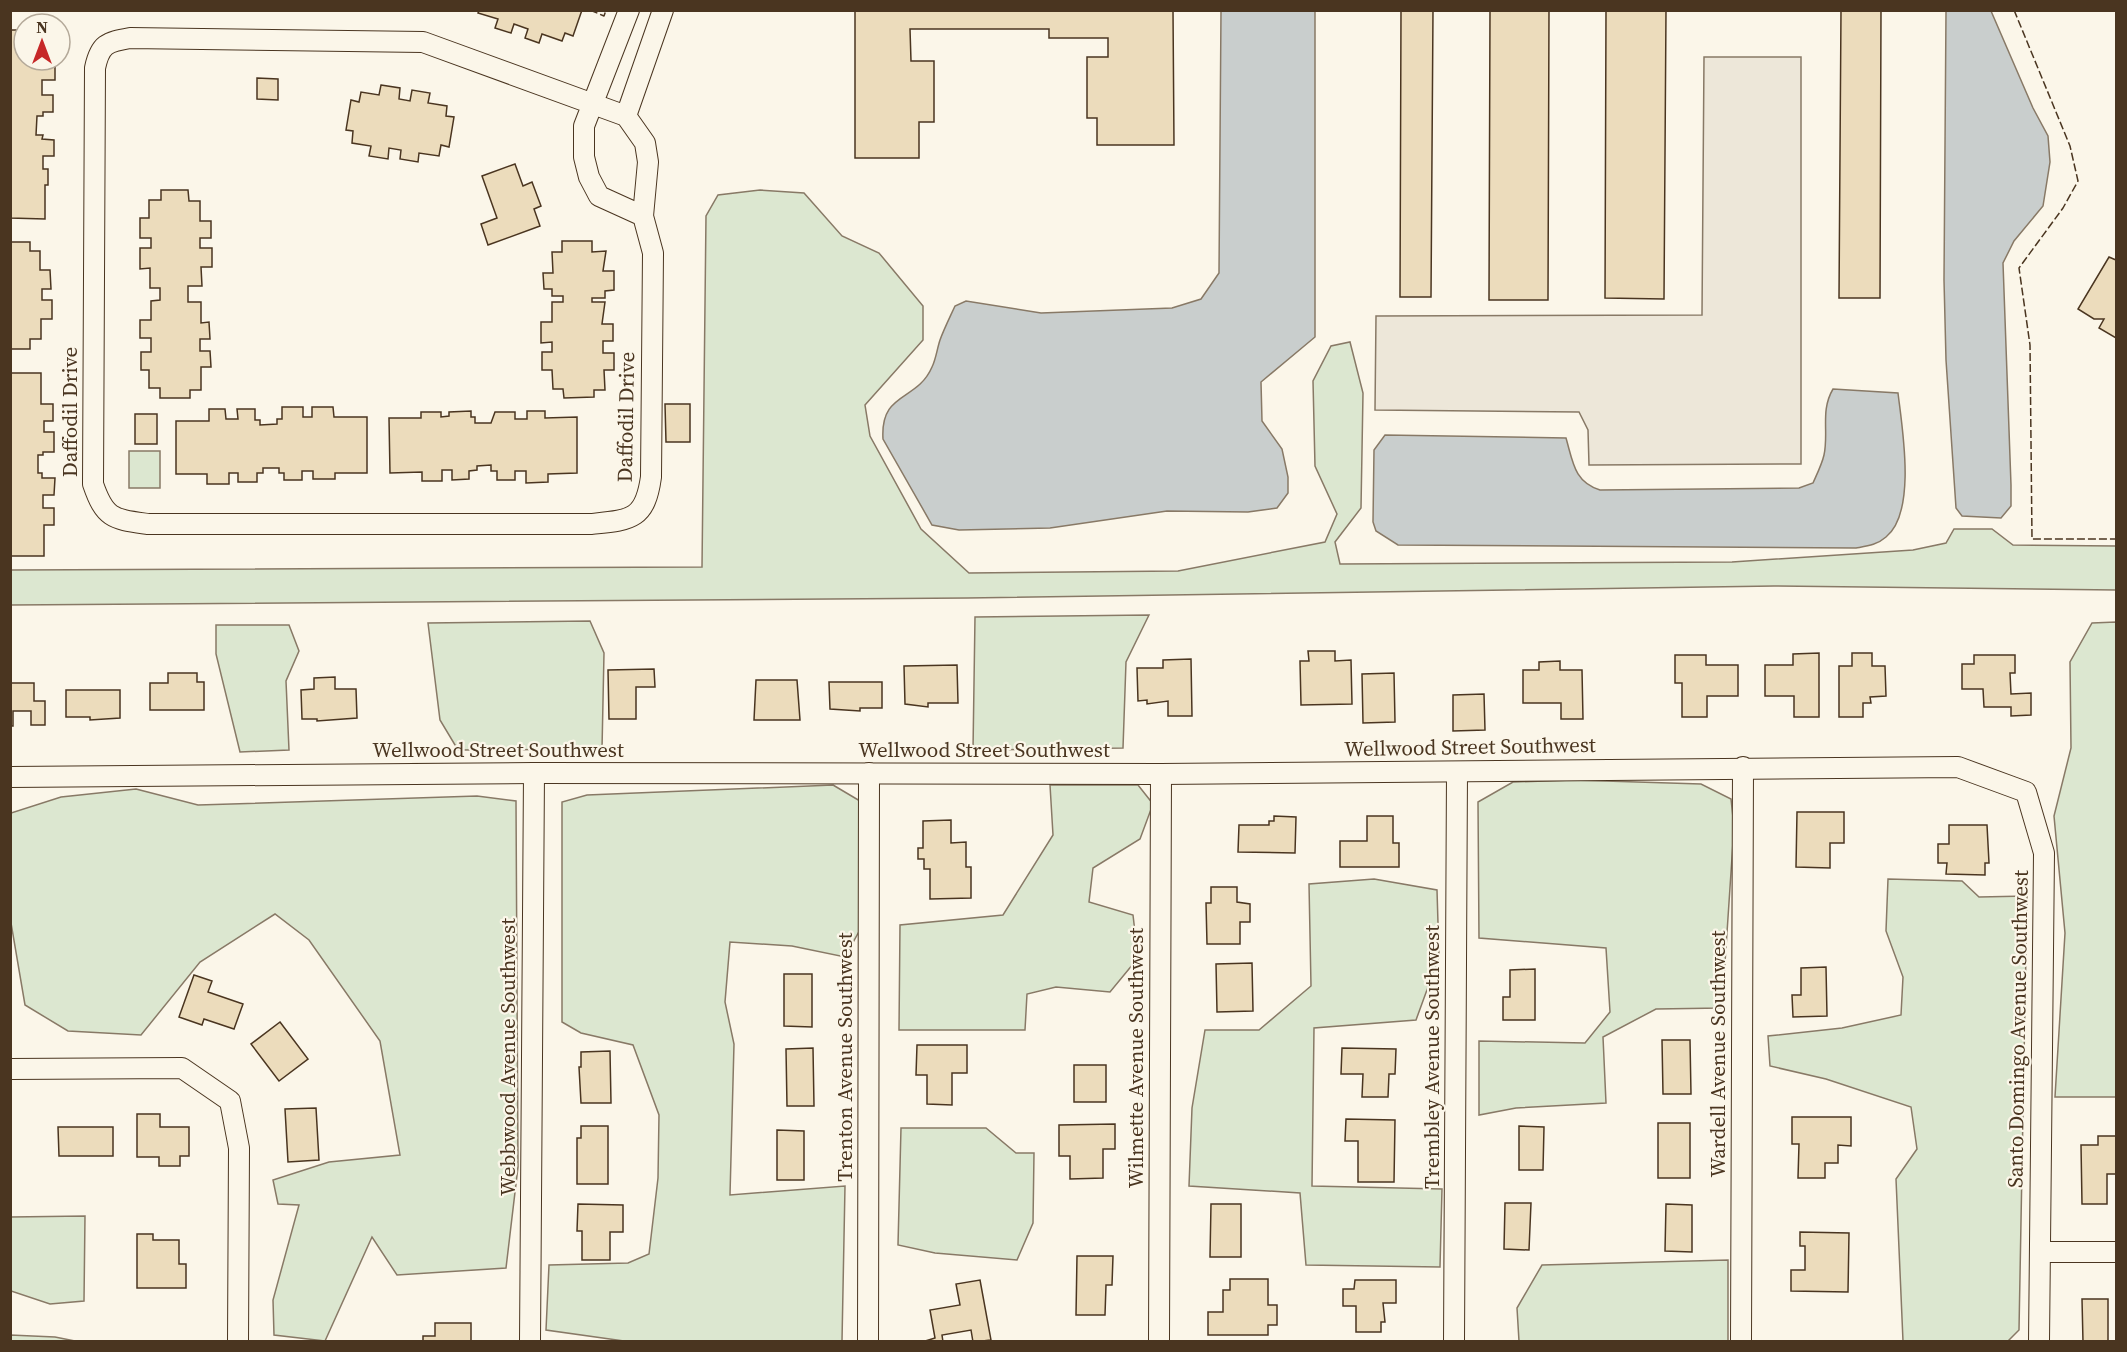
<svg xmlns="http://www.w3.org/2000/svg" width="2127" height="1352" viewBox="0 0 2127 1352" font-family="'Source Serif 4',serif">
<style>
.green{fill:#dce7d0;stroke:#887966;stroke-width:1.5}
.parking{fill:#ede7d9;stroke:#887966;stroke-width:1.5}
.water{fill:#c9cecd;stroke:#887966;stroke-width:1.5}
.building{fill:#ecdcbc;stroke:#4a3520;stroke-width:1.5}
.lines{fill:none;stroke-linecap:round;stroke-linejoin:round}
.street-casing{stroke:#4a3520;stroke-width:22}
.street{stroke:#fbf6e9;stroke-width:20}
.fence{stroke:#4a3520;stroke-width:1.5;stroke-dasharray:8 3;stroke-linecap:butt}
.labels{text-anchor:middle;stroke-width:4.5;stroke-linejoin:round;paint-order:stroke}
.street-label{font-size:21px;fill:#4a3520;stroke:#fbf6e9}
</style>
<rect width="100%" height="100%" fill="#fbf6e9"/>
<!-- green -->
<g class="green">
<polygon points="760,190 804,193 842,236 879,253 923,306 923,340 865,405 870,436 921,529 969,573 1178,571 1325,542 1337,514 1315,466 1313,381 1331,346 1350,342 1363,393 1361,508 1335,542 1340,564 1732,562 1913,550 1946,543 1954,529 1992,529 2013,545 2116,546 2116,590 1774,586 967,598 11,605 11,570 702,567 706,216 718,195"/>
<rect x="129" y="451" width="31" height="37"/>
<polygon points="1149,615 1126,662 1123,748 973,750 975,617"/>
<polygon points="590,621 604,653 602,749 458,750 440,720 428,623"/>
<polygon points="2116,622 2116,1097 2055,1097 2065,933 2054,816 2071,748 2070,662 2092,623"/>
<polygon points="216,625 289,625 299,651 286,681 289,750 240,752 216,654"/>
<polygon points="1573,780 1701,784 1731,799 1734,827 1722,1008 1656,1009 1603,1037 1606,1103 1516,1108 1479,1115 1479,1041 1585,1043 1610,1012 1606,948 1479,938 1478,802 1513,782"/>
<polygon points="833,785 860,801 862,926 845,957 792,946 730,942 725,1002 734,1044 730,1195 845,1186 842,1341 624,1341 546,1330 549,1265 628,1263 649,1254 658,1178 659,1115 633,1045 581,1033 562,1022 562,802 587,795"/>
<polygon points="1050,785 1138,785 1153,804 1140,839 1093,868 1089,902 1133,915 1138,958 1110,992 1056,987 1027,994 1025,1030 899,1030 900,925 1003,915 1053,835"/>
<polygon points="136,789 198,805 477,796 516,801 518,1167 506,1268 397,1275 372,1237 325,1341 274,1335 273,1300 299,1205 278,1204 273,1180 329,1162 400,1155 380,1041 309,940 275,914 200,962 141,1035 68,1031 25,1005 11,923 11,813 61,797"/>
<polygon points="1374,879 1437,890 1439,957 1416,1020 1314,1028 1312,1186 1442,1189 1440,1267 1306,1265 1300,1193 1189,1186 1192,1108 1205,1030 1259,1030 1311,986 1309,884"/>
<polygon points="1888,879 1962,881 1979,897 2027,896 2019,1330 2008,1341 1903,1341 1896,1179 1917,1149 1911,1107 1826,1079 1770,1066 1768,1036 1842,1028 1901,1015 1903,977 1886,931"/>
<polygon points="901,1128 986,1128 1016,1153 1034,1153 1033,1223 1017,1260 935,1253 898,1245"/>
<polygon points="85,1216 84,1301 50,1304 11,1291 11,1217"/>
<polygon points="1728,1260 1728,1341 1519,1341 1517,1308 1542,1265"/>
<polygon points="10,1335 55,1337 75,1341 11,1341"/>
</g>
<!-- parking -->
<polygon class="parking" points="1704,57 1801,57 1801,464 1589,465 1588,430 1579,412 1375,410 1376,316 1702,315"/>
<!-- water -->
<g class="water">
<path d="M1221 11H1315V337L1261 382 1262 421 1282 449 1288 477V493L1277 508 1248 512 1167 511 1050 528 959 530 932 525 883 439C880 391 917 402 932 367 936 359 937 349 940 340 944 329 950 317 955 306L966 301 1041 313 1172 308 1201 299 1219 273Z"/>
<polygon points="1946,11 1991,11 2033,108 2048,136 2050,162 2043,206 2014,241 2003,263 2011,485 2011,506 2001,518 1962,516 1956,508 1946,360 1944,280"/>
<path d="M1833 389 1898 393C1902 427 1917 512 1886 537 1877 545 1867 546 1856 548L1398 545 1376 531 1373 522 1374 450 1385 435 1566 438C1573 462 1574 482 1600 490L1799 488 1813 483C1817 474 1822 464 1824 455 1829 432 1820 411 1833 389Z"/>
</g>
<!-- building -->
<g class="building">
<polygon points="479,10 582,10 573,36 565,33 562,41 542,34 539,43 525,38 528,29 514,24 511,33 495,28 498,19 478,13"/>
<polygon points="855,10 1173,10 1174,145 1097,145 1097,118 1087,118 1087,57 1108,57 1108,38 1049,38 1049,29 910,29 911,61 934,61 934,122 919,122 919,158 855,158"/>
<polygon points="1401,10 1433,10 1431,297 1400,297"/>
<polygon points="1490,10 1549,10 1548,300 1489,300"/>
<polygon points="1606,10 1666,10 1664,299 1605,298"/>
<polygon points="1841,10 1881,10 1880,298 1839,298"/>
<polygon points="10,30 24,30 24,60 55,63 55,80 42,80 42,95 53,95 53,112 43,112 43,116 37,116 36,135 43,135 42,139 54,140 54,156 43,156 43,169 48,169 48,185 45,185 45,219 10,218"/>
<polygon points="257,78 278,79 278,100 257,99"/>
<polygon points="381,85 400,88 399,99 410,101 412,90 430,93 428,103 447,106 446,116 454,117 449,147 441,145 439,156 419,153 418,162 400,159 401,150 389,148 388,159 369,156 371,146 352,143 353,131 346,130 351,100 359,102 361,92 379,95"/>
<polygon points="515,164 523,186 532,182 541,206 534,209 540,226 488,245 481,224 497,218 482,176"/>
<polygon points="161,190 188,190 189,201 200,201 200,221 211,221 211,238 200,238 200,248 212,248 212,267 201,267 202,286 188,286 188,302 201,302 201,323 209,322 210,339 200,339 200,351 210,351 211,367 201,367 201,390 190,390 190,398 160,398 160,388 149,388 149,370 141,370 141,352 151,352 151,338 140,338 140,320 151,320 151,301 160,300 160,288 150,288 150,268 140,269 140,248 151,248 151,238 140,238 140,218 149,218 149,200 161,200"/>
<polygon points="562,241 592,241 592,252 606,251 603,271 614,271 614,290 605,291 605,298 592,298 592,302 605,302 602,324 613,324 613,341 603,341 603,353 614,353 614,370 604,370 605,390 594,390 594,397 564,398 563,389 553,389 552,370 542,370 542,352 552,352 552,342 541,343 541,322 552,322 552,302 563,302 563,296 552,296 552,289 544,289 543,273 553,273 552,252 562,252"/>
<polygon points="10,242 30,242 30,251 40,251 40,270 50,270 51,289 42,289 42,300 52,300 52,319 41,319 41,339 30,339 30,349 10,349"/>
<polygon points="2109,257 2116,260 2116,338 2099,328 2104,319 2094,319 2078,309"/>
<polygon points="10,373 41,373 41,404 53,404 53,421 44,421 44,432 54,432 54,452 43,452 43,455 38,455 38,473 42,473 42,478 55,478 54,495 43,495 43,508 54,508 54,525 44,525 44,556 10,556"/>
<polygon points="665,404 690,404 690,442 666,442"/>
<polygon points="282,407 303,407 303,417 312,417 312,407 333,407 334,417 367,417 367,473 335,473 335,479 313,479 313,471 302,471 302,480 284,480 284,473 279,473 279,468 263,468 263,473 257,473 257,482 238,482 238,473 229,473 229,484 207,484 207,474 176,474 176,421 209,421 209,409 225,409 226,419 238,419 237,409 255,409 255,420 260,420 260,425 277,424 277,419 282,419"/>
<polygon points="471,411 471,417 475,417 475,423 491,423 495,412 515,412 515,419 527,419 527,411 545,411 545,418 577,417 577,473 548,474 548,482 526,483 526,471 515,471 515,480 497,480 497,471 491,471 491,465 477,466 477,470 469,471 469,479 452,480 452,470 442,470 442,481 422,481 422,472 390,473 389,418 421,418 421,412 441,412 441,417 449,416 449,412"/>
<rect x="135" y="414" width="22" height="30"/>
<polygon points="1308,651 1335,651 1335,661 1351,660 1352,704 1301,705 1300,661 1309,661"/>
<polygon points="1819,653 1819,717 1794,717 1794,696 1765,696 1765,665 1793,665 1793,654"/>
<polygon points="1852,653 1872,653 1872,666 1885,666 1886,696 1870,697 1871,703 1863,703 1863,717 1839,717 1839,666 1852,666"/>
<polygon points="1675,655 1706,655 1706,665 1738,665 1738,696 1707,696 1707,717 1682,717 1682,683 1675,683"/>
<polygon points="1974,655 2015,655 2015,673 2010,673 2011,694 2031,693 2031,715 2011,716 2011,707 1984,707 1983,689 1962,689 1962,664 1974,664"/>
<polygon points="1191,659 1192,716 1168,716 1168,701 1147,704 1147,700 1138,701 1137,668 1163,668 1163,660"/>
<polygon points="1560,661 1560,670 1582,670 1583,719 1561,719 1561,703 1523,703 1523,670 1539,670 1539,662"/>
<polygon points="957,665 958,703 928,703 928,707 905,704 904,666"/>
<polygon points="654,669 655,687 636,687 636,719 609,719 608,670"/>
<polygon points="168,673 197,673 197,682 204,682 204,710 150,710 150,683 168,683"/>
<polygon points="1394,673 1395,722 1363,723 1362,674"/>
<polygon points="335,677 335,689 356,689 357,718 317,721 317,719 302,719 301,690 314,689 314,678"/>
<polygon points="756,680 797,680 800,720 754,720"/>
<polygon points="829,682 882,682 882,708 860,708 860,711 830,709"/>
<polygon points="10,683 34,683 34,701 45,701 45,725 31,725 31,711 13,711 13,726 10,726"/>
<polygon points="66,690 120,690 120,718 90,720 90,717 66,717"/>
<polygon points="1484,694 1485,730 1453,731 1453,695"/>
<polygon points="1797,812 1844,812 1844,843 1830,843 1830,868 1796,867"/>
<polygon points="1274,816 1296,817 1295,853 1238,852 1239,825 1269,825 1269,821 1274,821"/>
<polygon points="1367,816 1393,816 1393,843 1399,843 1399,867 1340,867 1340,841 1367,841"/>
<polygon points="951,820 951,843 966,842 966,867 971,867 971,898 930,899 930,869 924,869 924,859 918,859 918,848 923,848 923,821"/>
<polygon points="1949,825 1987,825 1989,863 1985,863 1985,875 1946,874 1947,863 1938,863 1938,844 1949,844"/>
<polygon points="1211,887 1237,887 1237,902 1250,904 1250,922 1240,922 1240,944 1207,944 1206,903 1211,903"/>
<polygon points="1252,963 1253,1011 1217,1012 1216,964"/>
<polygon points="1826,967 1827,1016 1793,1017 1792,995 1801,995 1801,968"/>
<polygon points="1535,969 1535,1020 1503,1020 1503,997 1510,997 1510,970"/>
<polygon points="784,974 812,974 812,1027 784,1026"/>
<polygon points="194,975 212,981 208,992 243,1004 234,1029 204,1019 202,1025 179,1017"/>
<polygon points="280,1022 308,1059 279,1081 251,1044"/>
<polygon points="1662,1040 1690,1040 1691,1094 1663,1094"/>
<polygon points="917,1045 967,1045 967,1073 952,1073 952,1105 927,1104 927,1075 916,1075"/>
<polygon points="813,1048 814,1106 787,1106 786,1049"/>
<polygon points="1342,1048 1396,1049 1395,1074 1389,1074 1388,1097 1362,1097 1363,1074 1341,1074"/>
<polygon points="610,1051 611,1103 581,1103 579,1067 581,1067 581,1052"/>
<rect x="1074" y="1065" width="32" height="37"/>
<polygon points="316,1108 319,1160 288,1162 285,1109"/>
<polygon points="137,1114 160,1114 160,1127 189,1127 189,1156 180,1156 180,1166 159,1166 159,1157 137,1157"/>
<polygon points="1792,1117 1851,1117 1851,1146 1838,1145 1838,1163 1825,1163 1825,1178 1798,1178 1799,1144 1792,1144"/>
<polygon points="1346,1119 1395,1120 1394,1182 1358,1182 1358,1141 1345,1141"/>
<rect x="1658" y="1123" width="32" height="55"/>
<polygon points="1115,1124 1115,1149 1103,1149 1103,1178 1070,1179 1070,1156 1059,1156 1059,1125"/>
<polygon points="581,1126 608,1126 608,1184 577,1184 577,1138 581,1138"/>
<polygon points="1519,1126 1544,1127 1543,1170 1519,1170"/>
<polygon points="58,1127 113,1127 113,1156 59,1156"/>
<polygon points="777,1130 804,1131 804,1180 777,1180"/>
<polygon points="2098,1136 2116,1136 2116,1174 2107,1174 2107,1204 2082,1204 2081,1145 2098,1145"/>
<polygon points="1505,1203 1531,1203 1529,1250 1504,1249"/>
<polygon points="578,1204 623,1205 623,1232 610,1232 610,1260 582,1260 582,1231 577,1231"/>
<polygon points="1211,1204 1241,1204 1241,1257 1210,1257"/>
<polygon points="1666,1204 1692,1205 1692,1252 1665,1251"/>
<polygon points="1800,1232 1849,1233 1848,1292 1791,1291 1791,1270 1805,1270 1805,1246 1800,1246"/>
<polygon points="137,1234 153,1234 153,1240 179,1240 179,1264 186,1264 186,1288 137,1288"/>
<polygon points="1077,1256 1113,1256 1112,1285 1106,1285 1105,1315 1076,1315"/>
<polygon points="1230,1279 1268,1279 1268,1305 1277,1305 1277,1325 1268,1325 1268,1335 1208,1335 1208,1312 1223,1312 1223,1290 1230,1290"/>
<polygon points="980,1280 991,1340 973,1342 971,1330 942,1335 943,1342 922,1342 935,1338 930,1310 960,1305 956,1284"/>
<polygon points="1355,1280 1396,1280 1396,1303 1383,1303 1385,1322 1381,1322 1381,1332 1356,1332 1356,1306 1343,1306 1343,1289 1354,1289"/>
<polygon points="2082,1299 2108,1299 2108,1342 2083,1342"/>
<polygon points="435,1323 471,1323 471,1342 423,1342 423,1336 435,1336"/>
</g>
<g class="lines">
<!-- street casing -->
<g class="street-casing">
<g id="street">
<path d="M629 10 584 126V157L589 177 599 196 643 216 648 162 645 143 626 116 423 42 130 38C107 42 100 44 95 68L93 484C105 519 113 519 148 524H591C631 520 645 520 651 477L653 253 643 216"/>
<polyline points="626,116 663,10"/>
<polyline points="10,777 534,773 1161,774 1958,767 2026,792 2044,853 2039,1342"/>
<polyline points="10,1069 182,1068 230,1101 239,1148 238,1342"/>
<polyline points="2040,1252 2116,1252"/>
<polyline points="530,1342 534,773"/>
<polyline points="868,1342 869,773"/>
<polyline points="1159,1342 1161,774"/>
<polyline points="1454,1342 1457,772"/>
<polyline points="1741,1342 1743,767"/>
</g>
</g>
<!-- street -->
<use href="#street" class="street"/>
<!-- fence -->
<g class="fence">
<polyline points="590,10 604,16 606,10"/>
<polyline points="2014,10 2070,146 2078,181 2063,208 2019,268 2030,345 2032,539 2116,539"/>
</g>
</g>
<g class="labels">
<!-- street labels -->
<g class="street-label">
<text transform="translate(70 412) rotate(-90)" y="7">Daffodil Drive</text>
<text transform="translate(626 417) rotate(-89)" y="7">Daffodil Drive</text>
<text transform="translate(1470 747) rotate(-1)" y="7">Wellwood Street Southwest</text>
<text x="498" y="757">Wellwood Street Southwest</text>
<text x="984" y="757">Wellwood Street Southwest</text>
<text transform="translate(2018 1029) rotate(-89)" y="7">Santo Domingo Avenue Southwest</text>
<text transform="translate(1718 1054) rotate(-90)" y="7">Wardell Avenue Southwest</text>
<text transform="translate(508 1057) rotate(-90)" y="7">Webbwood Avenue Southwest</text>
<text transform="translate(845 1057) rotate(-90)" y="7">Trenton Avenue Southwest</text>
<text transform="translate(1432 1057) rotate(-90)" y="7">Trembley Avenue Southwest</text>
<text transform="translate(1136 1058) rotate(-90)" y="7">Wilmette Avenue Southwest</text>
</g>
</g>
<!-- border -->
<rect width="2127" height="1352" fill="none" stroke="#4a3520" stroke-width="24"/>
<!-- north arrow -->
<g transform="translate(42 42)"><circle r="28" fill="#fbf6e9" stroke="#b4a999" stroke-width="1.5"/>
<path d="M0-4.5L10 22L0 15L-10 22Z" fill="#c62828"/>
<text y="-9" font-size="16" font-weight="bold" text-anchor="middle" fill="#4a3520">N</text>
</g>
</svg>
